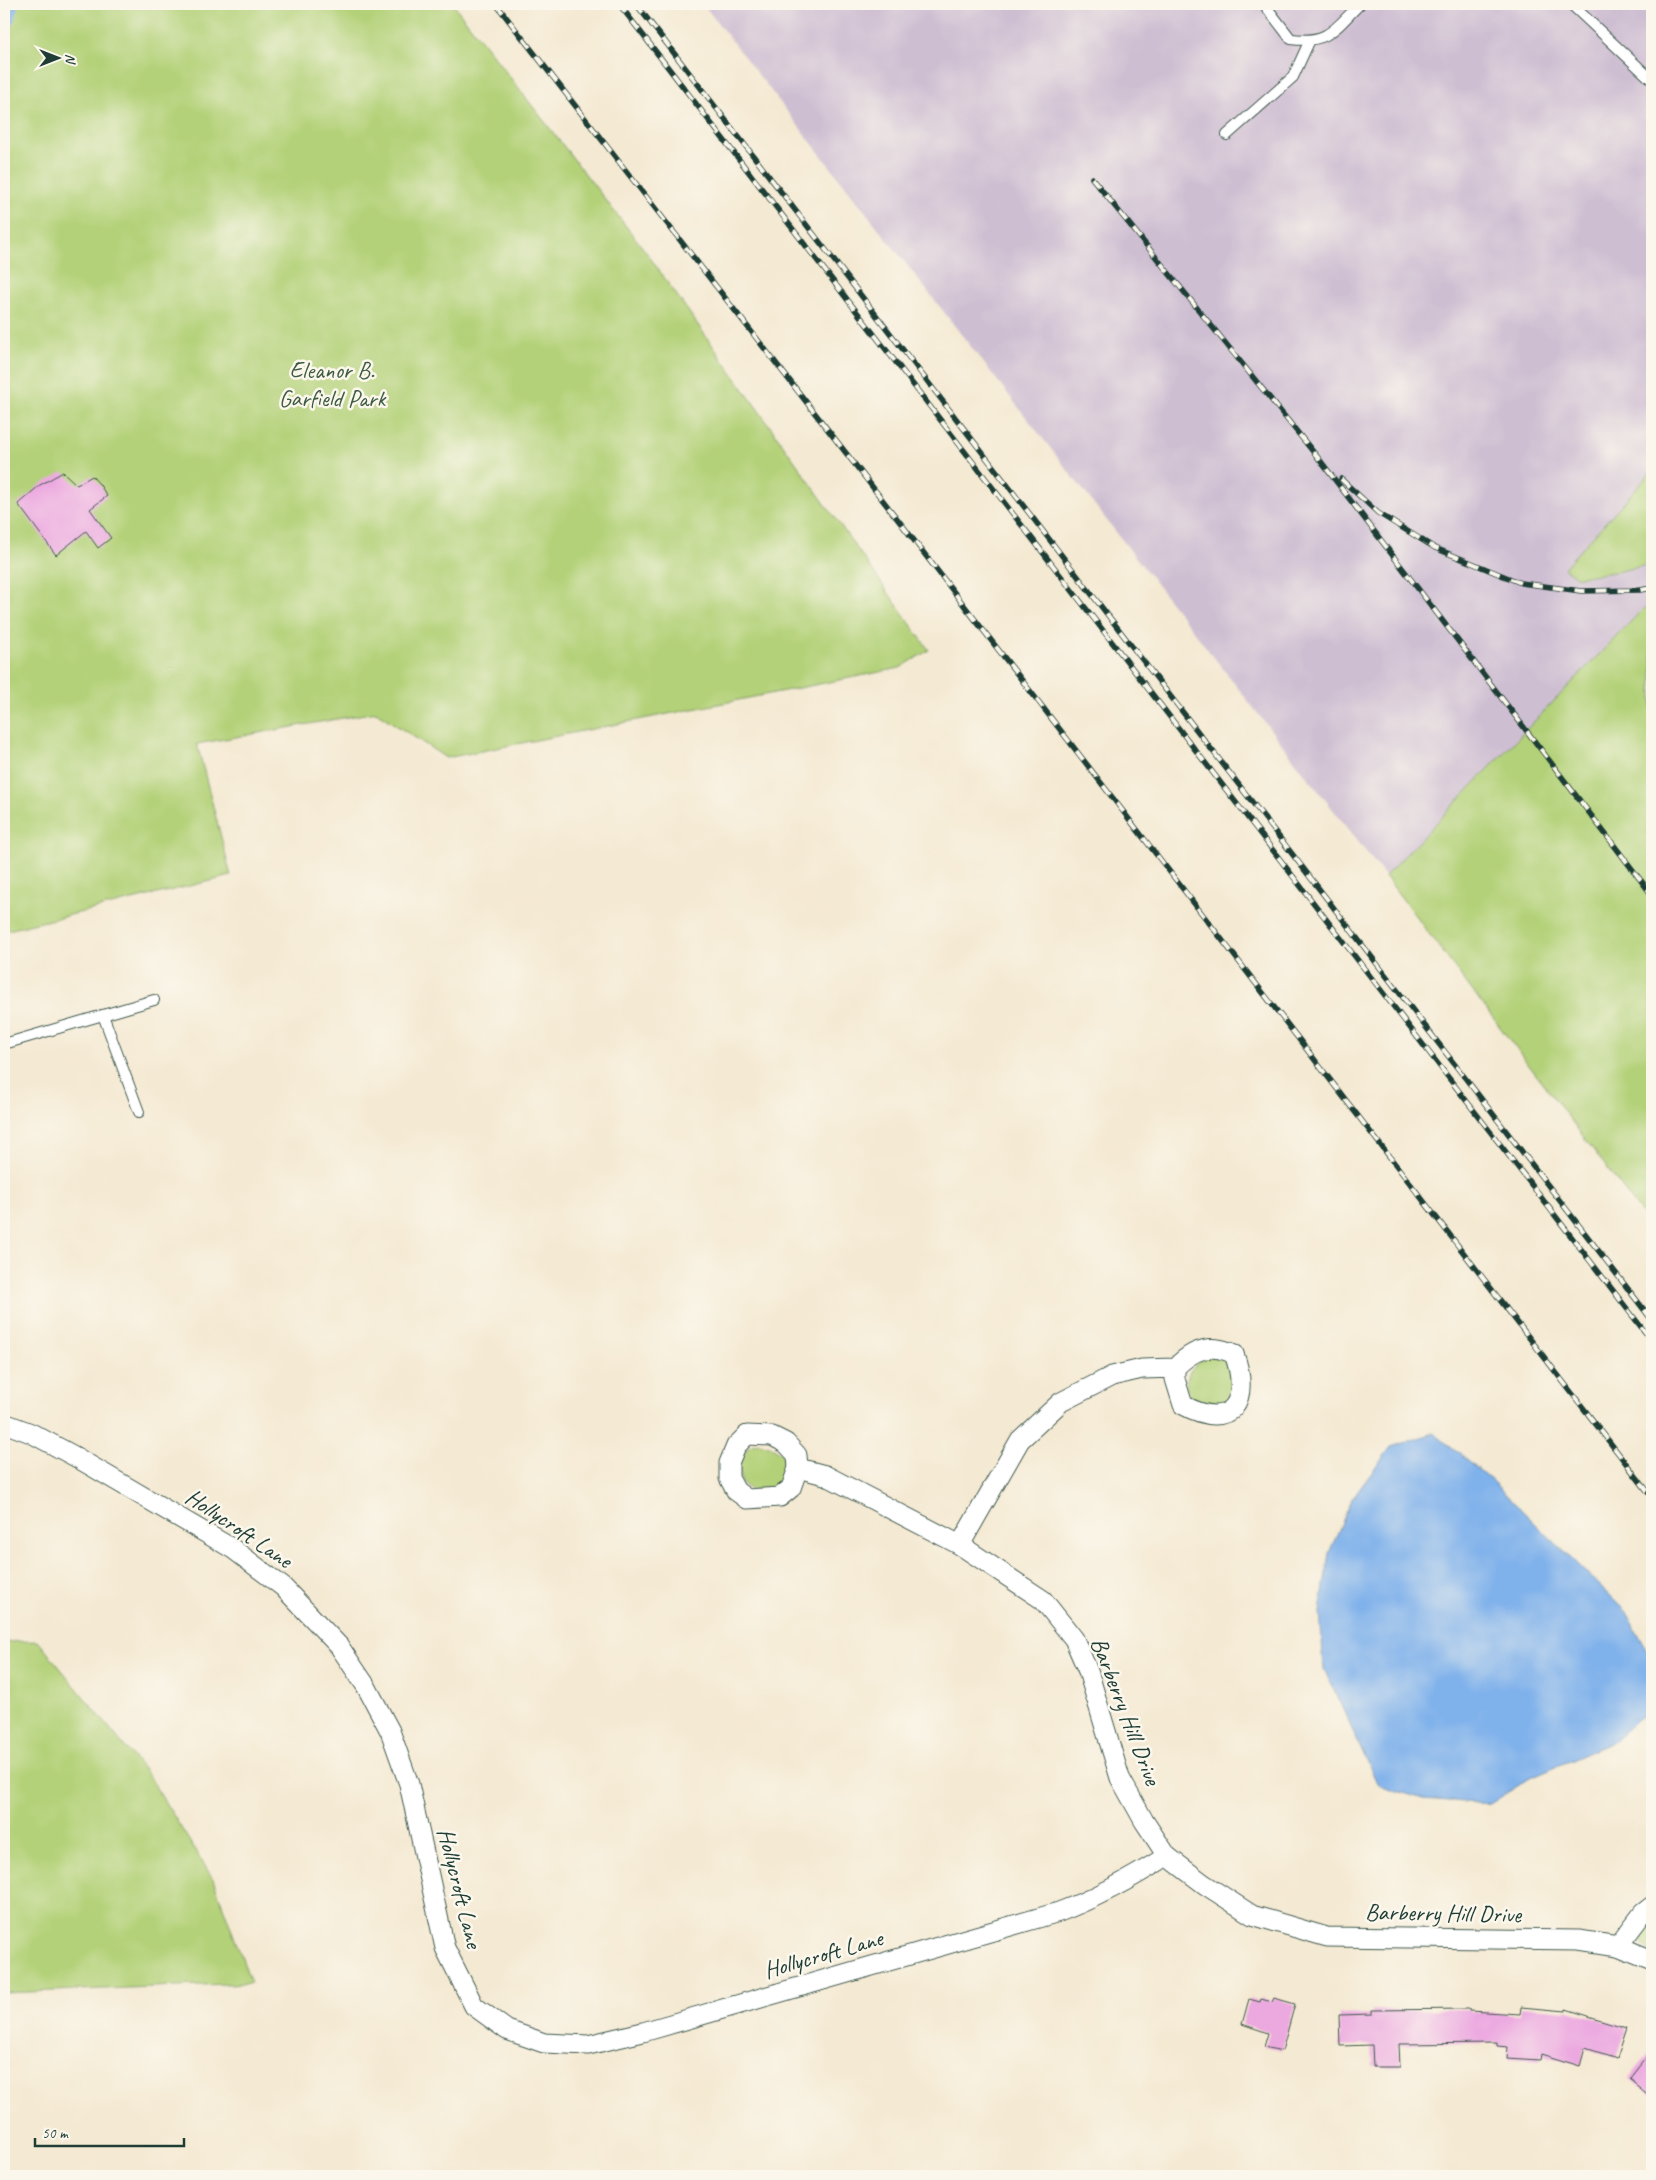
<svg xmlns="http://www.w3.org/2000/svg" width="1656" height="2180" viewBox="0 0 1656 2180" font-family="Caveat,sans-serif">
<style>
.industrial{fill:#cebed2}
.green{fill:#b3d178;stroke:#698756}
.water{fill:#7fb1eb;stroke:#4f7790}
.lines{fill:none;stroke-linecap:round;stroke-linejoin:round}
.stream{stroke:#7fb1eb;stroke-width:5.5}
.building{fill:#eca9e0}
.lane-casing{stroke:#3f574c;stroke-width:12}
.street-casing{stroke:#3f574c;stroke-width:21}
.path{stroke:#3f574c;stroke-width:3;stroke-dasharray:4 4;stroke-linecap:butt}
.lane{stroke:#fff;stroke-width:10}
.street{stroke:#fff;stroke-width:19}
.rail-casing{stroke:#1f3d34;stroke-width:5.5}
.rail{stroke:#fbf7ec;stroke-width:4;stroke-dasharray:11;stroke-linecap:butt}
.labels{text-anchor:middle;stroke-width:5;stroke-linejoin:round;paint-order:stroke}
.park-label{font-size:24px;fill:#3d5b42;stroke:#fbf7ec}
.street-label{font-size:24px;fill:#1f3d34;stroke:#fbf7ec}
</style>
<rect width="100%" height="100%" fill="#fbf7ec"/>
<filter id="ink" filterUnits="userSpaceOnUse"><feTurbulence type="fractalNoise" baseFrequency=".02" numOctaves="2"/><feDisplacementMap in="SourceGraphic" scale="10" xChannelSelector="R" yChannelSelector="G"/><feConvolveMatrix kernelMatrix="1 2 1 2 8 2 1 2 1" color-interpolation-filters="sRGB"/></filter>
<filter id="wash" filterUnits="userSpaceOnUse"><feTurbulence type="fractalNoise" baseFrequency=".0096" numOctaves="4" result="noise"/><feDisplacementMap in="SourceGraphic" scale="20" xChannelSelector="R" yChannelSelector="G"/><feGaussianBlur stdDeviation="1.12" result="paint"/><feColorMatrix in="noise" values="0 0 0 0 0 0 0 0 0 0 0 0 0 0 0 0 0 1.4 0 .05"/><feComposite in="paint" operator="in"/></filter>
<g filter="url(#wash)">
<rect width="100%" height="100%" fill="#f4e9d2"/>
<!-- industrial -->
<polygon class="industrial" points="703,4 1652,4 1652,1216 1385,876"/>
<!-- green -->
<g class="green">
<polygon points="4,4 453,4 646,252 929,650 900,668 446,758 376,712 197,744 231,876 4,931"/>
<polygon points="1652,471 1652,564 1615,572 1576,577 1564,568"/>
<polygon points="1652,606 1652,1227 1385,876 1643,609"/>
<path d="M1208 1357 1224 1359 1233 1371 1235 1378 1228 1398 1221 1404 1200 1406C1178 1389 1184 1368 1208 1357Z"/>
<path d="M758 1443C773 1445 792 1456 786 1474 784 1480 777 1485 772 1489L751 1490 742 1483 738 1463 749 1446Z"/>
<polygon points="38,1641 148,1775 213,1879 251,1983 4,1993 4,1642"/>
<polygon points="1652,1916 1652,1950 1642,1945 1644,1928"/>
</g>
<!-- water -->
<polygon class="water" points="1434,1433 1492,1481 1627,1613 1652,1659 1652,1707 1612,1742 1530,1778 1490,1804 1423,1799 1378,1785 1324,1669 1320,1612 1329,1553 1352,1499 1391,1447"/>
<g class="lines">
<!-- stream -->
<polyline class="stream" points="4,40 14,12 15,4"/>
</g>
<g id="blocks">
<!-- building -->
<g class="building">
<polygon points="63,472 77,485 92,476 100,485 107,496 90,509 111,538 98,548 86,531 56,555 18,504 40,485"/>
<polygon points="1274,1998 1295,2004 1282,2051 1264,2047 1268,2033 1242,2024 1249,1999 1260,2002 1261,1999 1272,2002"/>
<polygon points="1521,2007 1566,2011 1566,2009 1627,2028 1617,2058 1585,2048 1580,2066 1541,2054 1540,2060 1507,2058 1508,2047 1497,2046 1497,2043 1399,2044 1400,2067 1373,2067 1372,2045 1340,2046 1339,2015 1372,2014 1372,2010 1469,2009 1469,2011 1520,2014"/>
<polygon points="1652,2050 1652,2096 1630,2078"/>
</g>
</g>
</g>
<g filter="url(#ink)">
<use href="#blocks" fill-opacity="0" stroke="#3f574c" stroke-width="1"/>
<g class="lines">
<!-- lane casing -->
<g class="lane-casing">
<g id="lane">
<path d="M1264 4 1291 39C1329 44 1335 28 1360 4"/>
<polyline points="1571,4 1652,80"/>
<polyline points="1227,135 1293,77 1309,42"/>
<polyline points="103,1015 139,1112"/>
<polyline points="4,1044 154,1000"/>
</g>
</g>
<!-- street casing -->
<g class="street-casing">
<g id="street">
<path d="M4 1423 31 1433 74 1456 233 1549 283 1587 339 1646 366 1686 390 1731 409 1784 445 1948 474 2006 507 2030 544 2043 588 2045 643 2032 1059 1912C1099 1897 1131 1879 1167 1856"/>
<polygon points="747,1435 772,1436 786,1443 797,1455 798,1468 791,1488 780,1497 747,1499 736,1491 729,1478 729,1463 736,1446"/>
<polyline points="798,1468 825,1475 960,1545 1043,1600 1074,1639 1088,1671 1120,1778 1144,1821 1167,1856 1204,1884 1252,1915 1327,1937 1579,1940 1618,1946 1652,1960"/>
<path d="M960 1545 1020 1440 1061 1402 1112 1376 1142 1369 1175 1368C1192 1350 1210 1342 1234 1354 1251 1400 1233 1432 1183 1405L1175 1379V1368"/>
<polyline points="1618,1946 1643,1913 1652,1906"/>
</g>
</g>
<!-- path -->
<polyline class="path" points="4,562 4,535"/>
<!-- lane -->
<use href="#lane" class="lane"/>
<!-- street -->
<use href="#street" class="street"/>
<!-- rail casing -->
<g class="rail-casing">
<g id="rail">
<polyline points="496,4 906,530 1652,1497"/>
<polyline points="619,4 1652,1341"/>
<polyline points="636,4 1652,1320"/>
<polyline points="1092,178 1319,459 1652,895"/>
<polyline points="1341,479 1378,513 1435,548 1521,583 1581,591 1640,590 1652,588"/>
</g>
</g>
<!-- rail -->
<use href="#rail" class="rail"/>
</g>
</g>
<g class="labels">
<!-- park labels -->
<g class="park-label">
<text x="332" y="378">Eleanor B.<tspan x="332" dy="28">Garfield Park</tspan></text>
</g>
<!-- street labels -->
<g class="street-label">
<text transform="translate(239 1528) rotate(34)" y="8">Hollycroft Lane</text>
<text transform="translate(1126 1711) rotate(69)" y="8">Barberry Hill Drive</text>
<text transform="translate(460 1888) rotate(76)" y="8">Hollycroft Lane</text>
<text transform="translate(1443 1913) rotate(1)" y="8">Barberry Hill Drive</text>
<text transform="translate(823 1954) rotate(-16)" y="8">Hollycroft Lane</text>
</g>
</g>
<!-- margin -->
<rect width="1656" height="2180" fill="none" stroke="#fbf7ec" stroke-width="20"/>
<!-- north arrow -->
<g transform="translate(58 58) rotate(90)" stroke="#fbf7ec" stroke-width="4" paint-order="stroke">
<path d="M0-4L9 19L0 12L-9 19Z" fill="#1f3d34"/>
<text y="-8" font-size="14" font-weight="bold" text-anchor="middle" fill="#1f3d34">N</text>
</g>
<!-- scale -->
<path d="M35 2138v8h149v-8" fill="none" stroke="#1f3d34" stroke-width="2.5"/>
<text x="42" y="2138" font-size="15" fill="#1f3d34" stroke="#fbf7ec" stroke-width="4" paint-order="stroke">50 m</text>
</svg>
